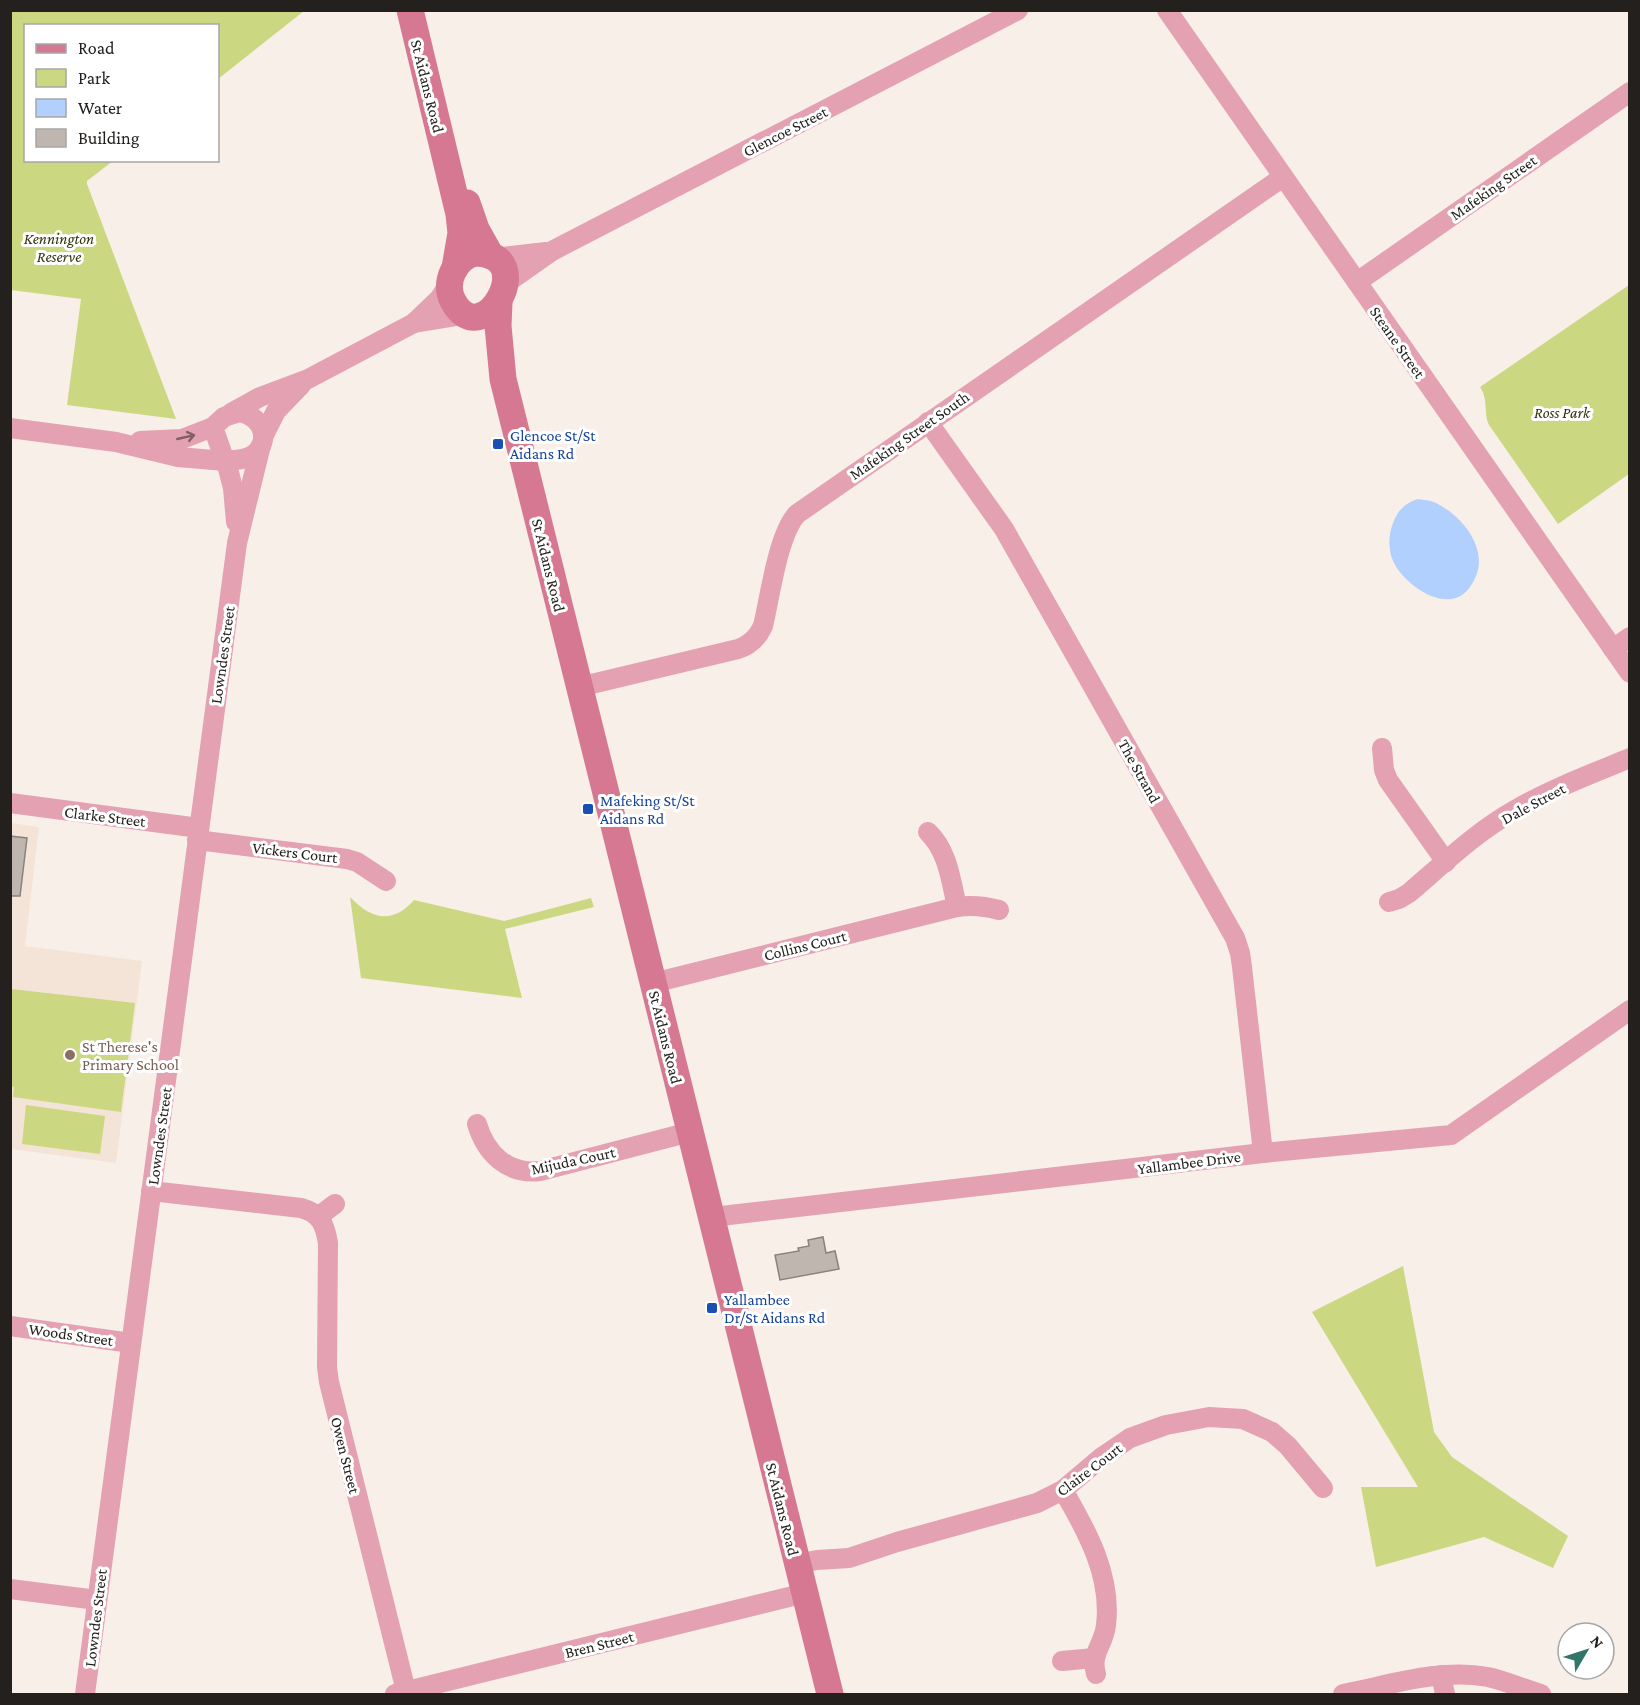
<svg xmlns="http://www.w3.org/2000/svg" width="1640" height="1705" viewBox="0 0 1640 1705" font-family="'Crimson Pro',serif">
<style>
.built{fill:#f3e4d7}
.green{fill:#cbd881}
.water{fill:#b2d0fd}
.building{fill:#bfb7af;stroke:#8a827b;stroke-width:1.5}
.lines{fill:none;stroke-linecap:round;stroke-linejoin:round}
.street{stroke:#e3a1b2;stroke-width:20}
.secondary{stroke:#d77893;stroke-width:27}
.oneway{stroke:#836068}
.transit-dot{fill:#1a4fb4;stroke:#fff;stroke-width:2}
.education-dot{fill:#8d6e63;stroke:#fff;stroke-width:2}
.labels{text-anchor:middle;stroke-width:6;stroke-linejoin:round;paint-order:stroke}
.street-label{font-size:16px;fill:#23201d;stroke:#fff}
.park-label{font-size:16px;font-style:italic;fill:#2d3209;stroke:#fff}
.transit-label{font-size:16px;fill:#164399;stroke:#fff;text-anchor:start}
.education-label{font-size:16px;fill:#785e54;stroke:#fff;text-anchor:start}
</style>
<rect width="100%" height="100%" fill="#f8efe8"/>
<!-- built -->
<polygon class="built" points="11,823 39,827 25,946 142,961 116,1163 11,1149"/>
<!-- green -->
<g class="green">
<polygon points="11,10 304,11 218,79 218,26 26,26 26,160 113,161 87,181 87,184 176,419 67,405 81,299 11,290"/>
<path d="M1629 285V474L1558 524 1489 425C1483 412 1489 401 1480 387Z"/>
<path d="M350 897C371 919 392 925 414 900L504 921 591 898 594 907 505 929 522 998 361 978Z"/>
<polygon points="11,989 135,1003 121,1112 13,1097 14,1087 10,1086"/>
<polygon points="26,1105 105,1116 100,1154 22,1144"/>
<polygon points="1403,1266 1434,1432 1452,1457 1568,1536 1553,1568 1484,1537 1376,1567 1361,1487 1418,1487 1312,1312"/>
</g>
<!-- water -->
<path class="water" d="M1418 499C1424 500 1430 500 1436 503 1461 515 1488 547 1476 576 1473 583 1469 590 1462 595 1440 610 1404 583 1394 563 1388 551 1388 536 1393 523 1398 510 1405 503 1418 499Z"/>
<!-- building -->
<g class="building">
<polygon points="10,836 27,838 20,896 10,896"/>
<polygon points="823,1237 826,1253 835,1251 839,1269 780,1280 775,1255 799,1251 798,1248 809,1246 808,1240"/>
</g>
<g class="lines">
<!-- street -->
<g class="street">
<polyline points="1167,10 1630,673"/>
<polyline points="493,258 546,252"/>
<polyline points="1357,282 1630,92"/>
<polyline points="505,284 552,251 1018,10"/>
<polyline points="414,323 439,299 448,286"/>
<path d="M239 412C263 415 274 445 249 457 242 460 233 460 225 461L213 427 224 417Z"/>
<polyline points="231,413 260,397 308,379 414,323 463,315"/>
<polyline points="928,422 1004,529 1235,938 1240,953 1242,967 1263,1153"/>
<polyline points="10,428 116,442 178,457 225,461"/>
<polyline points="263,437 276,411 301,385"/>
<polyline points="140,441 182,439 213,427"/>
<polyline points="226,461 233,488 236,522"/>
<polyline points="1613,649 1630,637"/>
<path d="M579 687 738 649C751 645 758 637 763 626 770 597 778 534 797 514L1283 177"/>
<polyline points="1382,748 1384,770 1388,780 1446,862"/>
<polyline points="10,803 199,828"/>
<path d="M928 832C948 851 951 881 957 907"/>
<polyline points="197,840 347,859 357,862 386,881"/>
<path d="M1389 902 1399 899 1409 893C1443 864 1476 832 1515 810 1551 789 1591 774 1630 758"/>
<path d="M653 983 957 907C972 905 984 906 999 910"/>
<path d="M477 1124C486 1154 508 1175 540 1171L690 1132"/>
<path d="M151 1191 301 1208C320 1213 325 1224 328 1243L327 1367 329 1382 406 1691"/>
<polyline points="319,1216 335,1204"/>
<polyline points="712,1217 1263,1153 1451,1135 1630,1010"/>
<polyline points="10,1326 131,1343"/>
<path d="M1063 1490C1087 1531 1112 1576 1106 1625 1104 1645 1090 1653 1096 1674"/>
<polyline points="797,1564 817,1560 849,1558 897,1542 1037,1503 1063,1490 1102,1457 1130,1438 1166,1425 1209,1417 1243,1419 1272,1432 1288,1446 1323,1488"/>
<polyline points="10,1589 97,1600"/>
<polyline points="1062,1661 1094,1658"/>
<polyline points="1441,1675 1445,1694"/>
<polyline points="85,1694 237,543 261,445"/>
<polyline points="395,1694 805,1593"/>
<path d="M1343 1694C1390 1685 1440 1668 1488 1677 1506 1681 1524 1689 1541 1694"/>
</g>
<!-- secondary -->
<g class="secondary">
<polyline points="410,10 459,214 461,233 455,268"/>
<polyline points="467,203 476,229 491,256"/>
<path d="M475 253C542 253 482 356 453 301 443 283 455 258 475 253Z"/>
<polyline points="499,302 498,326 503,379 830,1694"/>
</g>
</g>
<!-- one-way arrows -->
<defs><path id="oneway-shaft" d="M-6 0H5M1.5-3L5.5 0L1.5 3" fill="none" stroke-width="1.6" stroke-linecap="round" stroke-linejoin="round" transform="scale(1.5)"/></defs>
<use class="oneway" href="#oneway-shaft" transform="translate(186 437) rotate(-13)"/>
<!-- markers -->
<g class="transit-dot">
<rect x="492" y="438" width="12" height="12" rx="3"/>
<rect x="582" y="803" width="12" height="12" rx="3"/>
<rect x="706" y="1302" width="12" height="12" rx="3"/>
</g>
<circle class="education-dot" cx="70" cy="1055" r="6"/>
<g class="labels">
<!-- street labels -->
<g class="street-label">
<text transform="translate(428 86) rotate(76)" y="6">St Aidans Road</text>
<text transform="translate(785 131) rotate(-27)" y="6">Glencoe Street</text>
<text transform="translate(1493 187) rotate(-35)" y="6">Mafeking Street</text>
<text transform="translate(1398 342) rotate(55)" y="6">Steane Street</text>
<text transform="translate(909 435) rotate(-35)" y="6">Mafeking Street South</text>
<text transform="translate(549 565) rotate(76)" y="6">St Aidans Road</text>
<text transform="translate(222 655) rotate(-82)" y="6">Lowndes Street</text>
<text transform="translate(1140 771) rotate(61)" y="6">The Strand</text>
<text transform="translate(1533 803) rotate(-28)" y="6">Dale Street</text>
<text transform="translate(105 816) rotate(7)" y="6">Clarke Street</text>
<text transform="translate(295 852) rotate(7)" y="6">Vickers Court</text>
<text transform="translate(805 945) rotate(-14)" y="6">Collins Court</text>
<text transform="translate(666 1037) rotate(76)" y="6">St Aidans Road</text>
<text transform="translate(159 1136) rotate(-82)" y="6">Lowndes Street</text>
<text transform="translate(573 1160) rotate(-12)" y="6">Mijuda Court</text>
<text transform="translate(1189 1162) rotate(-7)" y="6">Yallambee Drive</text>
<text transform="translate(71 1334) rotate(8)" y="6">Woods Street</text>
<text transform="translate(346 1455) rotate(76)" y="6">Owen Street</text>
<text transform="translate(1089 1469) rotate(-37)" y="6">Claire Court</text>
<text transform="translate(783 1509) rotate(76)" y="6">St Aidans Road</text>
<text transform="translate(95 1618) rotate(-83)" y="6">Lowndes Street</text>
<text transform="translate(599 1644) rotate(-14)" y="6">Bren Street</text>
</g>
<!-- park labels -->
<g class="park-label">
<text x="59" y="244">Kennington<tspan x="59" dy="18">Reserve</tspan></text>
<text x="1562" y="418">Ross Park</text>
</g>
<!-- transit labels -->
<g class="transit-label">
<text x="510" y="441">Glencoe St/St<tspan x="510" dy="18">Aidans Rd</tspan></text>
<text x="600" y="806">Mafeking St/St<tspan x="600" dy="18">Aidans Rd</tspan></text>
<text x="724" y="1305">Yallambee<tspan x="724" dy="18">Dr/St Aidans Rd</tspan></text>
</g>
<!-- education labels -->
<g class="education-label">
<text x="82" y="1052">St Therese's<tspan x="82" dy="18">Primary School</tspan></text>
</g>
</g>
<!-- border -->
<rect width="1640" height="1705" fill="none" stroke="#23201d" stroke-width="24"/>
<!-- legend -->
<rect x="24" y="24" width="195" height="138" fill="#ffffff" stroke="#a7a6a5" stroke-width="1.5"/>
<rect x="36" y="44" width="30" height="9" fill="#d77893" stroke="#a7a6a5" stroke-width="1.5"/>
<text x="78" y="54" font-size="18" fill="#23201d">Road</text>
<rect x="36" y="69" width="30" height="18" fill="#cbd881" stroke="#a7a6a5" stroke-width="1.5"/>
<text x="78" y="84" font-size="18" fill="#23201d">Park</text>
<rect x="36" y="99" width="30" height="18" fill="#b2d0fd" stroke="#a7a6a5" stroke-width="1.5"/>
<text x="78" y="114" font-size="18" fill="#23201d">Water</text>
<rect x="36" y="129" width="30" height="18" fill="#bfb7af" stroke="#a7a6a5" stroke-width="1.5"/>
<text x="78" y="144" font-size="18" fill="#23201d">Building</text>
<!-- north arrow -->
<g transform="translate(1586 1651) rotate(51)"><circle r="28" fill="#ffffff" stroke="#a7a6a5" stroke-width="1.5"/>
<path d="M0-4.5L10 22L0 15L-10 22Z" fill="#32766a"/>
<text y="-9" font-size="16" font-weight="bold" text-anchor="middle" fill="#23201d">N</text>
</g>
</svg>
